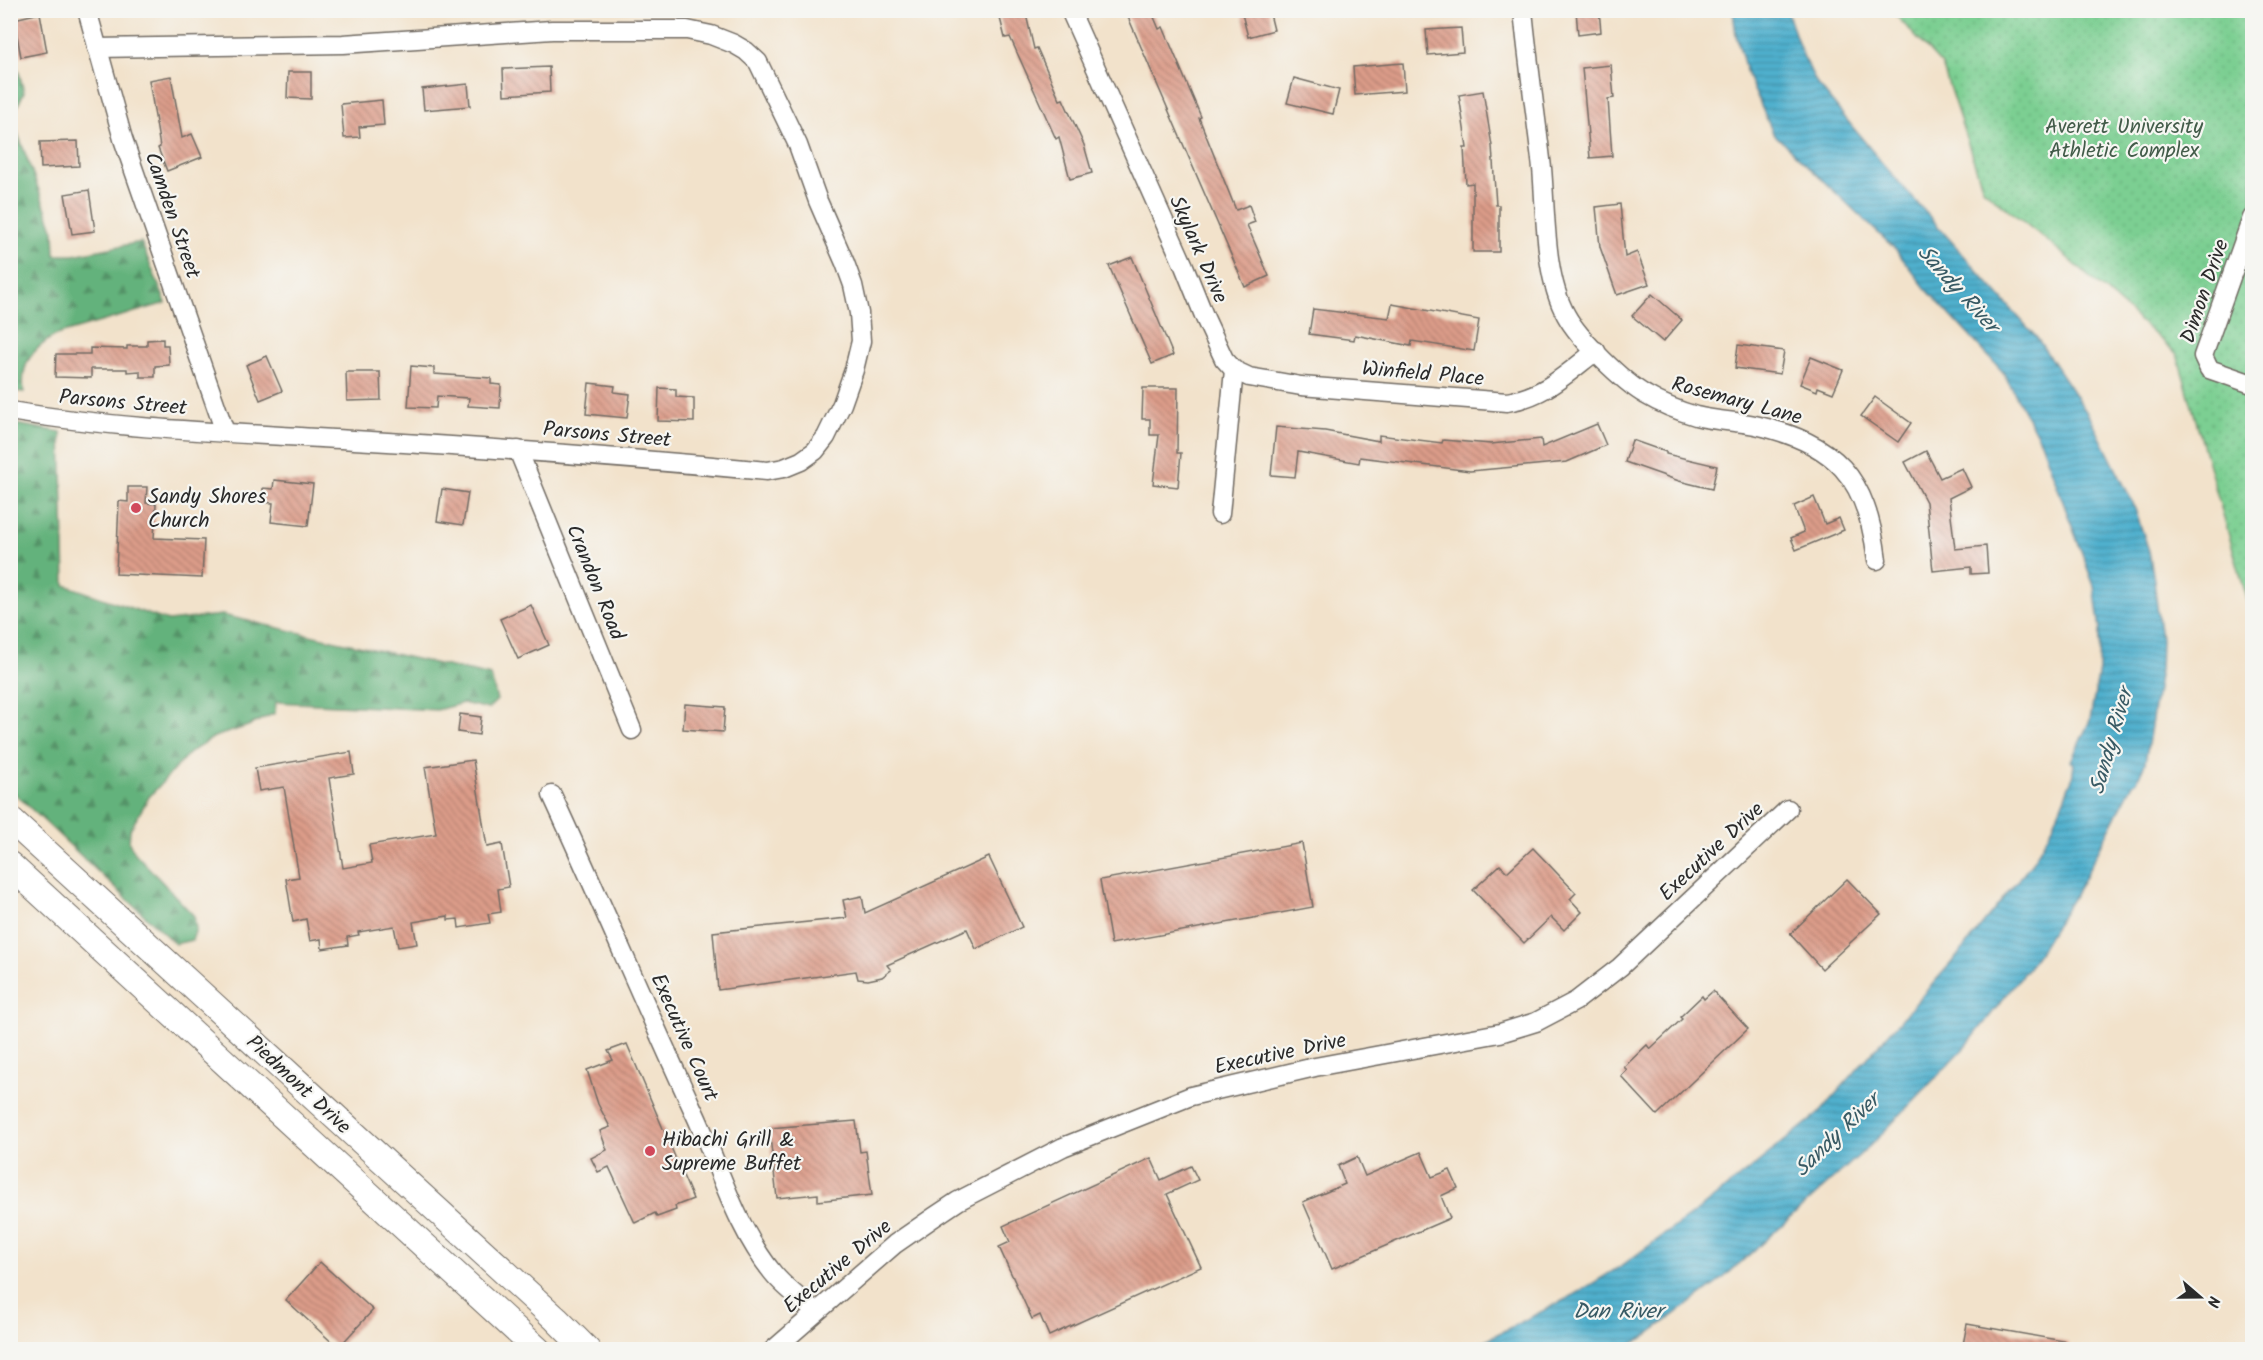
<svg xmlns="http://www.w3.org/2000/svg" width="2263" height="1360" viewBox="0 0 2263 1360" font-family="Kalam,sans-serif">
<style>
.forest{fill:url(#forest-firs);stroke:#486e54;stroke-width:1.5}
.park{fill:url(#park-dots);stroke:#537d5e;stroke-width:1.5}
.water{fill:url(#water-rules);stroke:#3d6e7c;stroke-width:1.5}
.building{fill:url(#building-back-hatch)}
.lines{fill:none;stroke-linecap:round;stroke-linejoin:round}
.minor-casing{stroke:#716b63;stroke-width:21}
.secondary-casing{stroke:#716b63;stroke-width:28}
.minor{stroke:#fff;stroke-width:18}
.secondary{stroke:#fff;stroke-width:26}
.poi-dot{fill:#d1495b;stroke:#f6f6f2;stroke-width:2}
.labels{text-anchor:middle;stroke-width:4.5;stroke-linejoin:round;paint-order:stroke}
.park-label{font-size:21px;fill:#435c4a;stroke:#f6f6f2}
.street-label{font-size:21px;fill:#2b2b2b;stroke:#f6f6f2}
.poi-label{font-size:21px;fill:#2b2b2b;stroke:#f6f6f2;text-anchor:start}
.water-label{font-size:22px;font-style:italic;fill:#385a64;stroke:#f6f6f2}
</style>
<defs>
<pattern id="forest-firs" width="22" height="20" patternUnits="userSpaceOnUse" patternTransform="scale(1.5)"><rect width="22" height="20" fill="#64b27c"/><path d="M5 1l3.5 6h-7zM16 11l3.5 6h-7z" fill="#539166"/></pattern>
<pattern id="park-dots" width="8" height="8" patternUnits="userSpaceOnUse" patternTransform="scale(1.5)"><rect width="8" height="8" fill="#7bcf92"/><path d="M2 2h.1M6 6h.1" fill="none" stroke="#6ab27e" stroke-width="1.8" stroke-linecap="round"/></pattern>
<pattern id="water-rules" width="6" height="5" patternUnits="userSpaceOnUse" patternTransform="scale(1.5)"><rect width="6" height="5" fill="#4fb0ce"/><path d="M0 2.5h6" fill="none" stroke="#428fa7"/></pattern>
<pattern id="building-back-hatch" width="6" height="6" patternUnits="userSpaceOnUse" patternTransform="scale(1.5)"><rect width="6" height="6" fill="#dc9c89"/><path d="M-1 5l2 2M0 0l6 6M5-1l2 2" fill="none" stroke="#b37f70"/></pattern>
</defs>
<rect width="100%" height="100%" fill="#f6f6f2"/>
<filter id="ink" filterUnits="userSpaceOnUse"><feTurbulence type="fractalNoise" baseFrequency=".0167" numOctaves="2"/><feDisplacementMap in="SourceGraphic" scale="12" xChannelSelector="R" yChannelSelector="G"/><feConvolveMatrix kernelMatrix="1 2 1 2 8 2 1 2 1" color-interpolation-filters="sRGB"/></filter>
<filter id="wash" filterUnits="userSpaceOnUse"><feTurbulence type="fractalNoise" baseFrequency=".008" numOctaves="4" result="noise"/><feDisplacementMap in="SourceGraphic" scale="24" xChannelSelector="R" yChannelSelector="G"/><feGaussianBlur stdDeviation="1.35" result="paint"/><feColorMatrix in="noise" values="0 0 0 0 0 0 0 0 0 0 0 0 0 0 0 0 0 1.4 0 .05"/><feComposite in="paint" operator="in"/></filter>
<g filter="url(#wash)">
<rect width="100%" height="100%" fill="#f2e2cb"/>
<!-- forest -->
<g class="forest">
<path d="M11 65 18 69 24 92 12 118 54 231 55 255H73L141 242 166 303 56 335C32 349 20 364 24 392L10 391Z"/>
<polygon points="10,423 61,432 65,585 168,621 222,615 491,676 497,700 488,709 463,703 437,710 276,702 275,713 248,726 214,737 189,753 149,797 130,830 129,843 135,853 194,916 196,929 192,940 175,944 11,790"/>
</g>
<!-- park -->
<polygon class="park" points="1892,11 2252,11 2252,616 2177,354 2061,252 1983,189 1942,65"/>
<!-- water -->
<polygon class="water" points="1733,11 1787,11 1801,51 1816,82 1882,163 2037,338 2091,419 2133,503 2149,551 2154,580 2161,640 2160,670 2145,763 2137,781 2133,784 2081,884 2037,956 1967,1045 1874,1142 1720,1281 1643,1338 1622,1349 1468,1349 1574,1295 1621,1266 1705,1205 1818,1114 1959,954 2033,861 2053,826 2072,779 2074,764 2071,761 2090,720 2099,670 2100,630 2094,586 2041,442 2003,372 1926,289 1895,249 1773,133 1747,74 1736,35"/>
<g id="blocks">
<!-- building -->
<g class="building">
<polygon points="998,10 1025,10 1034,49 1037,48 1060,100 1063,99 1084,145 1092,173 1070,179 1059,137 1056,139 1010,37 1005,38"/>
<polygon points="1125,10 1151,10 1159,29 1163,27 1201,117 1199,118 1236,210 1249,205 1255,222 1247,225 1269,276 1245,287"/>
<polygon points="1241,10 1269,10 1274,30 1248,37"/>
<polygon points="1576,10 1599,10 1601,32 1578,35"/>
<polygon points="40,13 47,52 21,57 14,19"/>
<polygon points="1461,28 1463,52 1428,55 1426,30"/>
<polygon points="1403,63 1405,91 1355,95 1353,67"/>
<polygon points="1611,65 1614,98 1608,99 1612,156 1590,158 1582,68"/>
<polygon points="549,67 550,92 504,95 503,69"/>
<polygon points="288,72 311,72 311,99 287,98"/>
<polygon points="171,76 182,138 192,134 202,157 167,171 158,148 160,147 149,80"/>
<polygon points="1294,78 1339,90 1333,114 1287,103"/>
<polygon points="468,84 470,106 424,110 422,89"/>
<polygon points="1483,91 1492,146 1496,205 1499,205 1499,252 1473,252 1473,183 1466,184 1464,148 1467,148 1459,95"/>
<polygon points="382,100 384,125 359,127 360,137 344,138 341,104"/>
<polygon points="78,141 79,166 41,168 40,142"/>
<polygon points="89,190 95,231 72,234 65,194"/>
<polygon points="1620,204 1625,257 1637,252 1649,284 1617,295 1600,247 1596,207"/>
<polygon points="1132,257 1173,355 1152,364 1109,266"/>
<polygon points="1652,294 1682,320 1663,342 1632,316"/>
<polygon points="1392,304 1479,320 1474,351 1412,341 1411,346 1355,335 1354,340 1309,334 1313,309 1389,318"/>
<polygon points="163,339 163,345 168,345 169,365 155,366 155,377 140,377 140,371 127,372 127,369 91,369 91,378 55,377 56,354 90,354 90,348 127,349 127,346 147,346 147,340"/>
<polygon points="1738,345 1784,351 1780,374 1735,368"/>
<polygon points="267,356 282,391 260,400 246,365"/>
<polygon points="1811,357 1843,370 1833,393 1818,387 1817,391 1800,384"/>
<polygon points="411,366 434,368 434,374 491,378 491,384 501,385 500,408 468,406 469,398 437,396 436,408 408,407"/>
<polygon points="346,372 380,372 381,400 347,401"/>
<polygon points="589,383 615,386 614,392 630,394 627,418 586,414"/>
<polygon points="659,388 676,389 676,397 694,398 694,422 658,421"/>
<polygon points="1143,388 1178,388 1177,453 1181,453 1178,487 1153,484 1159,435 1150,435 1150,419 1142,419"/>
<polygon points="1875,397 1911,423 1898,442 1861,416"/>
<polygon points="1597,424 1606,445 1567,462 1470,471 1360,457 1359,463 1298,452 1295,477 1271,475 1276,427 1325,431 1379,441 1379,435 1442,443 1443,440 1491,444 1541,439 1542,447"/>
<polygon points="1632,440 1666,452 1666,454 1717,466 1712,489 1679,481 1625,462"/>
<polygon points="1926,451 1940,478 1962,468 1971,487 1949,498 1955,549 1986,546 1988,573 1971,574 1971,567 1933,571 1926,502 1905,462"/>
<polygon points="274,480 313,484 308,526 271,522 273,503 262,502 263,488 273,489"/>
<polygon points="128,487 147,487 146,503 156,504 154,538 204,540 202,578 116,574 119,501 128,502"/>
<polygon points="442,489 468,493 463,525 437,521"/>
<polygon points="1814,497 1825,524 1839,518 1844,530 1796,550 1791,538 1804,532 1794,506"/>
<polygon points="531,605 549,645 518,659 500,619"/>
<polygon points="685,704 725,707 723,732 683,729"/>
<polygon points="460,714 481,717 479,735 458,732"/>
<polygon points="351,752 354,774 329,778 343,868 372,863 369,845 436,834 425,767 473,760 487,847 502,844 509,887 498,889 501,912 488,914 490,923 459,928 458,919 448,920 448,916 413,922 417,944 398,947 394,926 358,932 359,935 347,937 348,945 322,949 321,939 310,941 306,919 293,922 286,879 299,877 284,787 259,791 255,768"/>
<polygon points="1302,843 1313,907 1111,944 1100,880"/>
<polygon points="1533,848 1576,893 1570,899 1582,912 1564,930 1551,917 1524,943 1473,890 1500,865 1507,872"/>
<polygon points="989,857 1022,927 976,949 967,929 887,965 891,970 882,977 868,980 858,979 856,971 718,990 713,932 847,918 843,900 862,896 865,913"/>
<polygon points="1847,879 1881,914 1822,969 1790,934"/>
<polygon points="1713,991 1748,1029 1657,1115 1621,1076 1627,1070 1624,1067 1647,1045 1650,1049 1682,1019 1680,1017 1702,996 1704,999"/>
<polygon points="627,1044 693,1199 675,1206 676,1210 657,1217 655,1213 635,1223 609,1167 598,1172 591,1158 607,1150 600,1131 610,1127 598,1104 587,1070 613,1060 608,1051"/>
<polygon points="856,1121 860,1152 866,1151 872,1195 818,1201 818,1194 777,1198 769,1128"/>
<polygon points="1421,1152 1432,1177 1450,1170 1458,1188 1441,1196 1450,1218 1332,1269 1303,1202 1345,1184 1338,1166 1357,1157 1365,1176"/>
<polygon points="1151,1158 1161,1180 1191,1166 1198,1180 1167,1194 1201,1267 1049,1336 1040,1315 1032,1319 999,1247 1010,1242 1003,1226"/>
<polygon points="320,1262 373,1310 338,1348 286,1300"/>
<polygon points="1967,1324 2069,1342 2068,1350 1962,1350"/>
</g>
</g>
</g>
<g filter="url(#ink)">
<use href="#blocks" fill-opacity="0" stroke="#716b63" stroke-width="1.5"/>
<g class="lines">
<!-- minor casing -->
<g class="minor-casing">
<g id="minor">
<polyline points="87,10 123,139 225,432"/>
<path d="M1070 10 1184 266 1205 318 1224 359 1234 370 1249 377 1301 386 1507 402C1545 396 1566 374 1596 351"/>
<path d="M1523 10C1528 63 1536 116 1542 168 1546 213 1544 276 1566 315 1579 339 1623 382 1646 395 1661 404 1679 411 1696 416 1715 421 1735 421 1755 425 1836 443 1867 477 1877 560"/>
<polyline points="2252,218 2203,356 2209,369 2252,384"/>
<path d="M10 411C124 430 239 433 354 440 492 448 629 458 767 471L784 468 801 461 815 451 826 437 842 404 854 370 861 341 859 313 853 285 845 263 818 201 798 145 758 62 746 51 734 44 711 35 687 30H552L343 44 97 48"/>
<polyline points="518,450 632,730"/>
<polyline points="1220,514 1234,370"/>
<path d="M552 795C601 901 646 1008 695 1114 720 1168 735 1226 773 1273 785 1288 802 1300 816 1312"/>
<polyline points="773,1350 895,1244 934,1217 958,1201 1063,1147 1191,1096 1315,1067 1500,1033 1536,1022 1576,1001 1620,967 1788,809"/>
</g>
</g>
<!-- secondary casing -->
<g class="secondary-casing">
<g id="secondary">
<polyline points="10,819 556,1319 587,1350"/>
<polyline points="10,865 538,1350"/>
</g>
</g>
<!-- minor -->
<use href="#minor" class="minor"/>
<!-- secondary -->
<use href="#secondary" class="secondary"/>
</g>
</g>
<!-- markers -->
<g class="poi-dot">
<circle cx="136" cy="508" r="6"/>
<circle cx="650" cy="1151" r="6"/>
</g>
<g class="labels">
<!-- park labels -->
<g class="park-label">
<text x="2124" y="133">Averett University<tspan x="2124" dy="24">Athletic Complex</tspan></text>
</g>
<!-- street labels -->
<g class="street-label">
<text transform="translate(173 215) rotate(71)" y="7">Camden Street</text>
<text transform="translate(1199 249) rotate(66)" y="7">Skylark Drive</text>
<text transform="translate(2204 291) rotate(-71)" y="7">Dimon Drive</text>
<text transform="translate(1423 373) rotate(5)" y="7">Winfield Place</text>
<text transform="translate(1737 400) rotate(15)" y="7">Rosemary Lane</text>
<text transform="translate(123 402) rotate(5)" y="7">Parsons Street</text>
<text transform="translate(607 434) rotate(5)" y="7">Parsons Street</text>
<text transform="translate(596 582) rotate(68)" y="7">Crandon Road</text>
<text transform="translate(1711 851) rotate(-43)" y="7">Executive Drive</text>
<text transform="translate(685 1037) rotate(66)" y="7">Executive Court</text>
<text transform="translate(1280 1053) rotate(-12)" y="7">Executive Drive</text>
<text transform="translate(299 1084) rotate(43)" y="7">Piedmont Drive</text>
<text transform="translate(837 1266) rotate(-40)" y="7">Executive Drive</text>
</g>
<!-- poi labels -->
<g class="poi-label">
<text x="148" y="503">Sandy Shores<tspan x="148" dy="24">Church</tspan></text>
<text x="662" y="1146">Hibachi Grill &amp;<tspan x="662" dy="24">Supreme Buffet</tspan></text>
</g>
<!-- water labels -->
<g class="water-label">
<text transform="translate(1959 288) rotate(48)" y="8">Sandy River</text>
<text transform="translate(2110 741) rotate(-74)" y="8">Sandy River</text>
<text transform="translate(1836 1134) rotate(-44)" y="8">Sandy River</text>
<text x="1618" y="1318">Dan River</text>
</g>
</g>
<!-- margin -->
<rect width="2263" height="1360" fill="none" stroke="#f6f6f2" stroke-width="36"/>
<!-- north arrow -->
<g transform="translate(2200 1297) rotate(110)" stroke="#f6f6f2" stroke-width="4.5" paint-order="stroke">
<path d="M0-4.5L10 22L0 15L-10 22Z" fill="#2b2b2b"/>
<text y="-9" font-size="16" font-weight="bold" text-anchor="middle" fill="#2b2b2b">N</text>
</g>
</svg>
